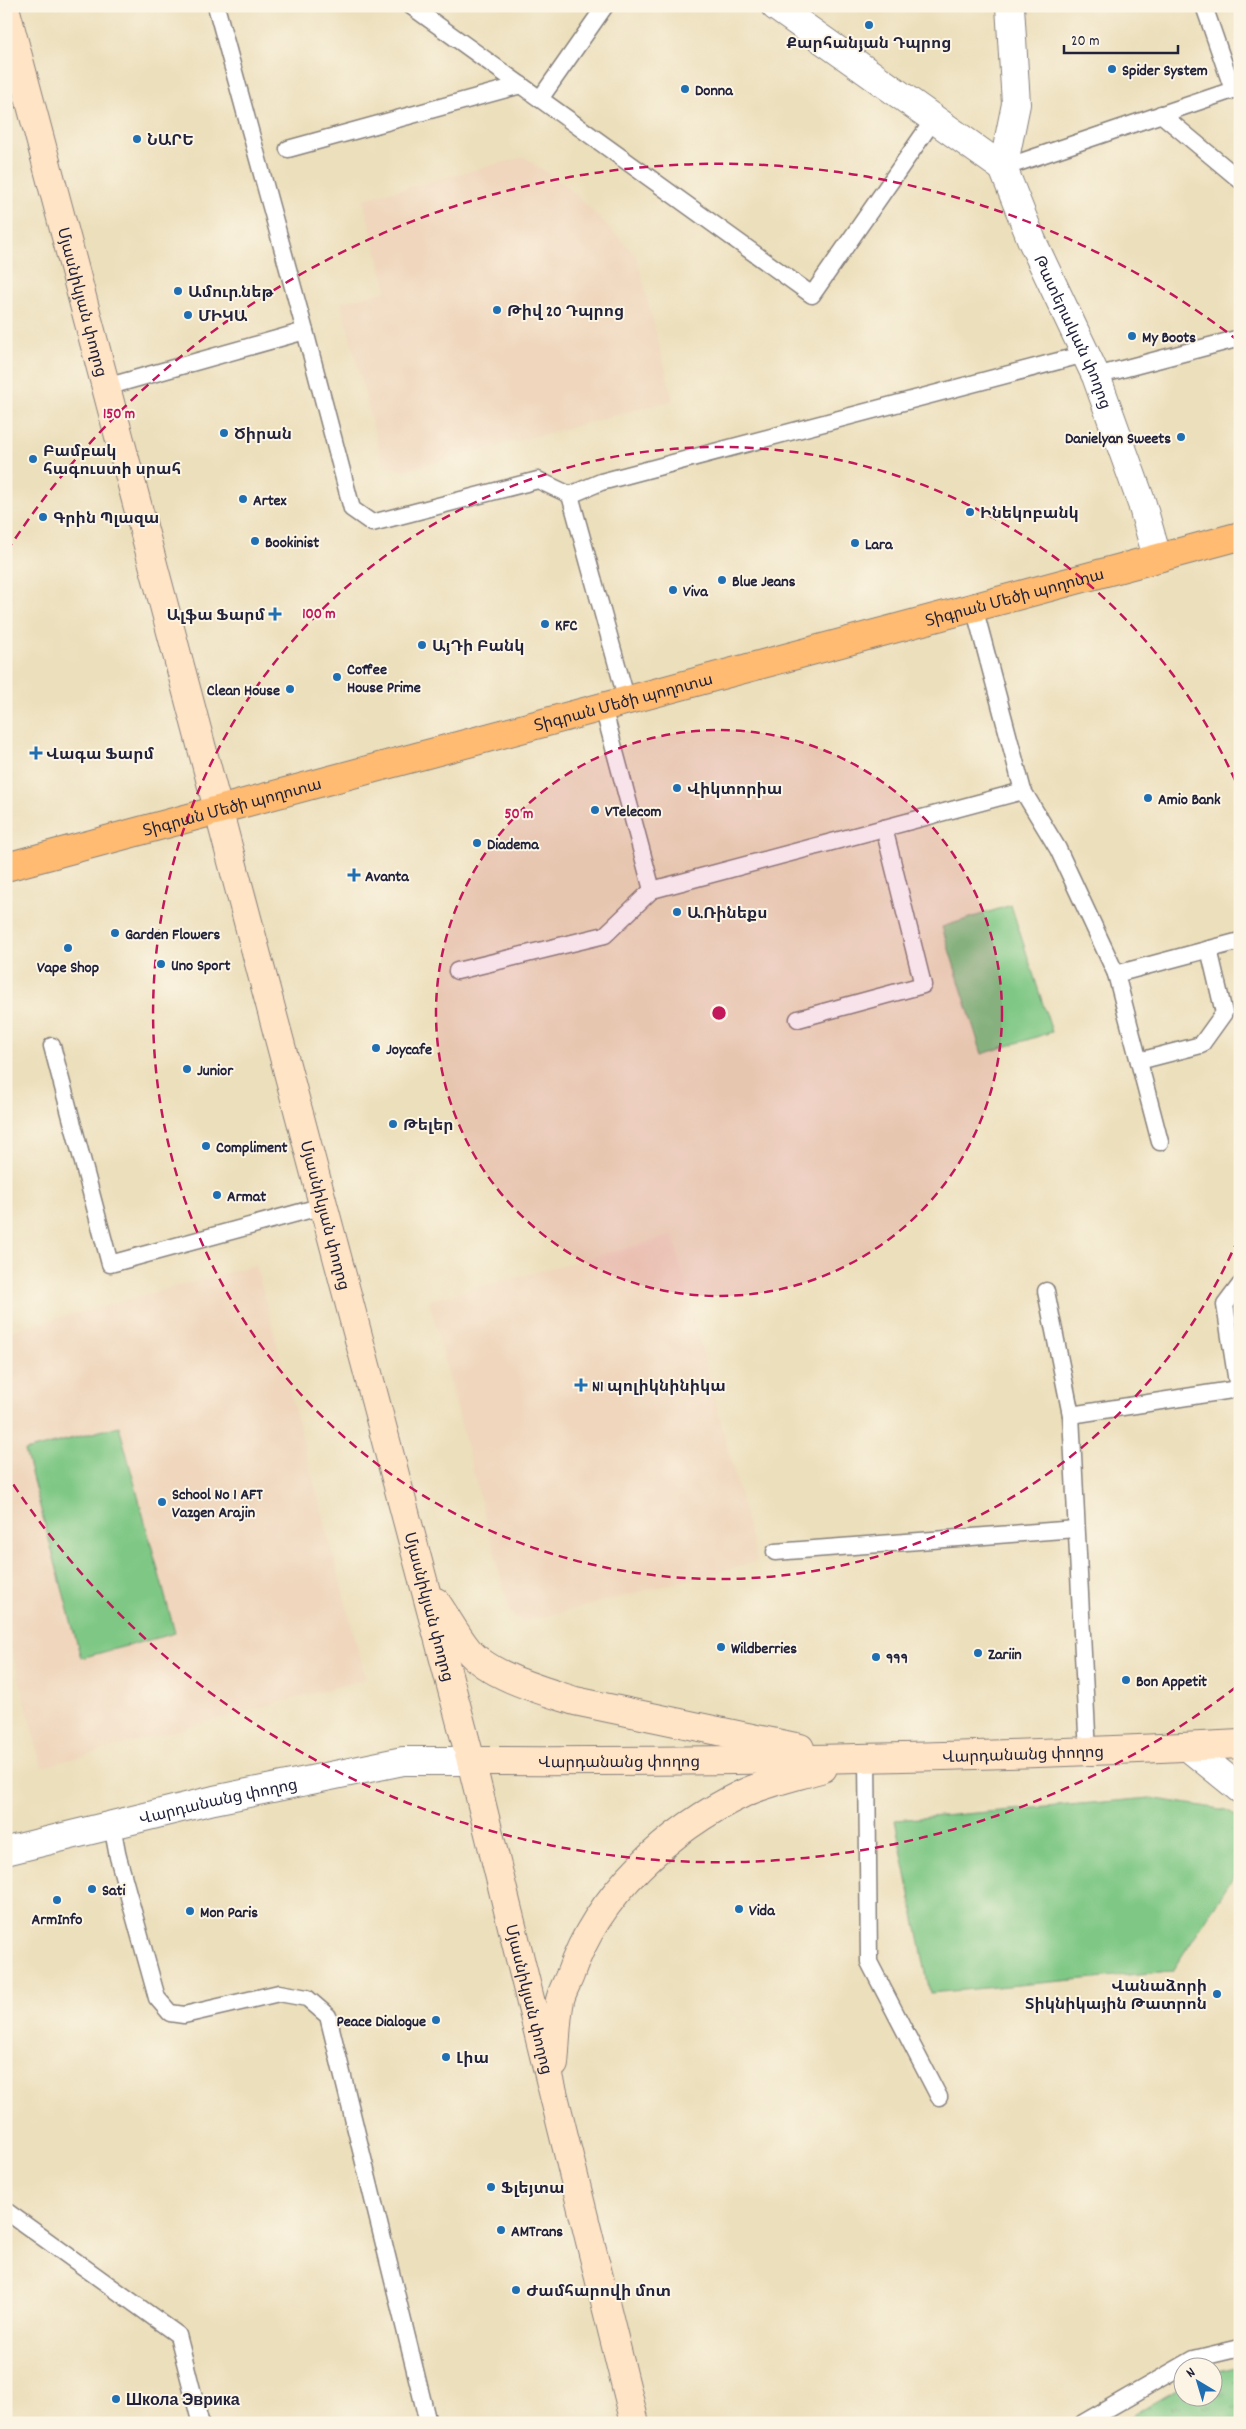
<svg xmlns="http://www.w3.org/2000/svg" width="1246" height="2429" viewBox="0 0 1246 2429" font-family="Dekko,'Noto Sans Armenian',sans-serif">
<style>
.built{fill:#efd6bc}
.green{fill:#7ec784;stroke:#507460}
.park{fill:url(#park-tufts);stroke:#507460}
.lines{fill:none;stroke-linecap:round;stroke-linejoin:round}
.lane-casing{stroke:#87807c;stroke-width:19}
.street-casing{stroke:#87807c;stroke-width:30}
.secondary-casing{stroke:#87807c;stroke-width:30}
.primary-casing{stroke:#87807c;stroke-width:30}
.lane{stroke:#fff;stroke-width:16}
.street{stroke:#fff;stroke-width:28}
.secondary{stroke:#ffe4c6;stroke-width:28}
.primary{stroke:#febb71;stroke-width:28}
.ring{fill:none;stroke:#c2185b;stroke-width:2.5;stroke-dasharray:9 6}
.poi-dot{fill:#1f6fb2;stroke:#fcf5e5;stroke-width:2}
.labels{text-anchor:middle;stroke-width:4;stroke-linejoin:round;paint-order:stroke}
.poi-label{font-size:16px;font-weight:bold;fill:#22223b;stroke:#fcf5e5;text-anchor:start}
.street-label{font-size:16px;fill:#22223b;stroke:#fcf5e5}
.centre{fill:#c2185b;stroke:#fcf5e5;stroke-width:2.5}
.ring-label{font-size:15px;text-anchor:middle;font-weight:bold;fill:#c2185b;stroke:#fcf5e5;stroke-width:4;stroke-linejoin:round;paint-order:stroke}
</style>
<defs>
<pattern id="park-tufts" width="24" height="20" patternUnits="userSpaceOnUse" patternTransform="scale(1.25)"><rect width="24" height="20" fill="#7ec784"/><path d="M3 7l-1-3M5 7V3M7 7l1-3M15 17l-1-3M17 17v-4M19 17l1-3" fill="none" stroke="#67a16d"/></pattern>
</defs>
<rect width="100%" height="100%" fill="#fcf5e5"/>
<filter id="ink" filterUnits="userSpaceOnUse"><feTurbulence type="fractalNoise" baseFrequency=".02" numOctaves="2"/><feDisplacementMap in="SourceGraphic" scale="10" xChannelSelector="R" yChannelSelector="G"/><feConvolveMatrix kernelMatrix="1 2 1 2 8 2 1 2 1" color-interpolation-filters="sRGB"/></filter>
<filter id="wash" filterUnits="userSpaceOnUse"><feTurbulence type="fractalNoise" baseFrequency=".0096" numOctaves="4" result="noise"/><feDisplacementMap in="SourceGraphic" scale="20" xChannelSelector="R" yChannelSelector="G"/><feGaussianBlur stdDeviation="1.12" result="paint"/><feColorMatrix in="noise" values="0 0 0 0 0 0 0 0 0 0 0 0 0 0 0 0 0 1.4 0 .05"/><feComposite in="paint" operator="in"/></filter>
<g filter="url(#wash)">
<rect width="100%" height="100%" fill="#ecdfbc"/>
<!-- built -->
<g class="built">
<polygon points="524,157 569,188 636,255 673,400 404,471 383,465 341,302 387,291 363,199"/>
<polygon points="673,1236 757,1562 523,1622 510,1613 429,1300"/>
<polygon points="256,1265 366,1679 42,1767 6,1628 6,1332"/>
</g>
<!-- green -->
<g class="green">
<polygon points="1011,905 1052,1032 982,1054 942,927"/>
<polygon points="119,1426 175,1633 81,1658 25,1451"/>
<polygon points="1150,1798 1227,1810 1240,1818 1240,1867 1172,1971 930,1993 895,1820"/>
</g>
<!-- park -->
<polygon class="park" points="1240,2366 1240,2423 1120,2423 1183,2386 1184,2396 1214,2396 1214,2372"/>
</g>
<g filter="url(#ink)">
<g class="lines">
<!-- lane casing -->
<g class="lane-casing">
<g id="lane">
<polyline points="216,6 305,331 352,509 372,523 538,480 570,495 627,701"/>
<polyline points="411,6 812,295 934,119"/>
<polyline points="540,99 605,6"/>
<polyline points="1161,114 1240,180"/>
<polyline points="288,149 521,85"/>
<polyline points="1003,168 1233,90 1204,6"/>
<polyline points="1096,376 1240,338"/>
<polyline points="106,387 305,331"/>
<polyline points="570,495 601,482 1085,354"/>
<polyline points="974,607 1023,791 1058,849 1116,974 1240,941"/>
<polyline points="603,707 652,890 1023,791"/>
<polyline points="457,971 605,935 652,890"/>
<polyline points="1116,974 1160,1142"/>
<polyline points="798,1019 923,985 884,828"/>
<polyline points="52,1046 110,1264 323,1206"/>
<polyline points="1139,1061 1201,1045 1224,1013 1209,949"/>
<polyline points="1046,1291 1071,1415"/>
<polyline points="775,1552 1076,1529"/>
<polyline points="1088,1753 1071,1415 1238,1389 1225,1305 1240,1285"/>
<polyline points="867,1758 869,1962 939,2097"/>
<polyline points="112,1825 118,1857 157,1998 170,2013 184,2015 279,1993 307,1998 328,2016 428,2423"/>
<polyline points="6,2211 178,2335 200,2421"/>
<polyline points="1083,2423 1194,2359 1240,2348"/>
</g>
</g>
<!-- street casing -->
<g class="street-casing">
<g id="street">
<polyline points="775,6 1003,168"/>
<path id="s1" d="M1010 6 1016 104 1003 168 1032 241 1096 376 1142 504 1157 557"/>
<polyline points="1188,1747 1240,1789"/>
<path id="s2" d="M6 1851 214 1800 403 1761H471"/>
</g>
</g>
<!-- secondary casing -->
<g class="secondary-casing">
<g id="secondary">
<path id="s3" d="M6 11 471 1761 635 2423"/>
<path d="M436 1602C447 1618 456 1635 468 1650 489 1676 544 1691 575 1701L800 1748"/>
<path id="s4" d="M471 1761C728 1762 984 1758 1240 1744"/>
<path d="M554 2064C556 2043 556 2020 560 2000 562 1991 567 1983 570 1975 597 1895 669 1829 744 1793 768 1782 797 1776 823 1768"/>
</g>
</g>
<!-- primary casing -->
<g class="primary-casing">
<g id="primary">
<path id="s5" d="M6 867 1240 536"/>
</g>
</g>
<!-- lane -->
<use href="#lane" class="lane"/>
<!-- street -->
<use href="#street" class="street"/>
<!-- secondary -->
<use href="#secondary" class="secondary"/>
<!-- primary -->
<use href="#primary" class="primary"/>
</g>
</g>
<!-- distance rings -->
<circle cx="719" cy="1013" r="283" fill="#c2185b" fill-opacity=".12"/>
<g class="ring">
<circle cx="719" cy="1013" r="283"/>
<path d="M1238 1239A566 566 0 1 1 1238 787"/>
<path d="M1236 1687A849 849 0 0 1 7 1475M7 551A849 849 0 0 1 1236 339"/>
</g>
<!-- markers -->
<g class="poi-dot">
<circle cx="869" cy="25" r="5"/>
<circle cx="1112" cy="69" r="5"/>
<circle cx="685" cy="89" r="5"/>
<circle cx="137" cy="139" r="5"/>
<circle cx="178" cy="291" r="5"/>
<circle cx="497" cy="310" r="5"/>
<circle cx="188" cy="315" r="5"/>
<circle cx="1132" cy="336" r="5"/>
<circle cx="224" cy="433" r="5"/>
<circle cx="1181" cy="437" r="5"/>
<circle cx="33" cy="459" r="5"/>
<circle cx="243" cy="499" r="5"/>
<circle cx="970" cy="512" r="5"/>
<circle cx="43" cy="517" r="5"/>
<circle cx="255" cy="541" r="5"/>
<circle cx="855" cy="543" r="5"/>
<circle cx="722" cy="580" r="5"/>
<circle cx="673" cy="590" r="5"/>
<path d="M272.5 606.5h5v5h5v5h-5v5h-5v-5h-5v-5h5z"/>
<circle cx="545" cy="624" r="5"/>
<circle cx="422" cy="645" r="5"/>
<circle cx="337" cy="677" r="5"/>
<circle cx="290" cy="689" r="5"/>
<path d="M33.5 745.5h5v5h5v5h-5v5h-5v-5h-5v-5h5z"/>
<circle cx="677" cy="788" r="5"/>
<circle cx="1148" cy="798" r="5"/>
<circle cx="595" cy="810" r="5"/>
<circle cx="477" cy="843" r="5"/>
<path d="M351.5 867.5h5v5h5v5h-5v5h-5v-5h-5v-5h5z"/>
<circle cx="677" cy="912" r="5"/>
<circle cx="115" cy="933" r="5"/>
<circle cx="68" cy="948" r="5"/>
<circle cx="161" cy="964" r="5"/>
<circle cx="376" cy="1048" r="5"/>
<circle cx="187" cy="1069" r="5"/>
<circle cx="393" cy="1124" r="5"/>
<circle cx="206" cy="1146" r="5"/>
<circle cx="217" cy="1195" r="5"/>
<path d="M578.5 1377.5h5v5h5v5h-5v5h-5v-5h-5v-5h5z"/>
<circle cx="162" cy="1502" r="5"/>
<circle cx="721" cy="1647" r="5"/>
<circle cx="978" cy="1653" r="5"/>
<circle cx="876" cy="1657" r="5"/>
<circle cx="1126" cy="1680" r="5"/>
<circle cx="92" cy="1889" r="5"/>
<circle cx="57" cy="1900" r="5"/>
<circle cx="739" cy="1909" r="5"/>
<circle cx="190" cy="1911" r="5"/>
<circle cx="1217" cy="1994" r="5"/>
<circle cx="436" cy="2020" r="5"/>
<circle cx="446" cy="2057" r="5"/>
<circle cx="491" cy="2187" r="5"/>
<circle cx="501" cy="2230" r="5"/>
<circle cx="516" cy="2290" r="5"/>
<circle cx="116" cy="2399" r="5"/>
</g>
<g class="labels">
<!-- poi labels -->
<g class="poi-label">
<text x="869" y="48" text-anchor="middle">Քարհանյան Դպրոց</text>
<text x="1122" y="75">Spider System</text>
<text x="695" y="95">Donna</text>
<text x="147" y="145">ՆԱՐԵ</text>
<text x="188" y="297">Ամուր.նեթ</text>
<text x="507" y="316">Թիվ 20 Դպրոց</text>
<text x="198" y="321">ՄԻԿԱ</text>
<text x="1142" y="342">My Boots</text>
<text x="234" y="439">Ծիրան</text>
<text x="1171" y="443" text-anchor="end">Danielyan Sweets</text>
<text x="43" y="456">Բամբակ<tspan x="43" dy="18">հագուստի սրահ</tspan></text>
<text x="253" y="505">Artex</text>
<text x="980" y="518">Ինեկոբանկ</text>
<text x="53" y="523">Գրին Պլազա</text>
<text x="265" y="547">Bookinist</text>
<text x="865" y="549">Lara</text>
<text x="732" y="586">Blue Jeans</text>
<text x="683" y="596">Viva</text>
<text x="265" y="620" text-anchor="end">Ալֆա Ֆարմ</text>
<text x="555" y="630">KFC</text>
<text x="432" y="651">ԱյԴի Բանկ</text>
<text x="347" y="674">Coffee<tspan x="347" dy="18">House Prime</tspan></text>
<text x="280" y="695" text-anchor="end">Clean House</text>
<text x="46" y="759">Վագա Ֆարմ</text>
<text x="687" y="794">Վիկտորիա</text>
<text x="1158" y="804">Amio Bank</text>
<text x="605" y="816">VTelecom</text>
<text x="487" y="849">Diadema</text>
<text x="365" y="881">Avanta</text>
<text x="687" y="918">Ա.Ռինեքս</text>
<text x="125" y="939">Garden Flowers</text>
<text x="171" y="970">Uno Sport</text>
<text x="68" y="972" text-anchor="middle">Vape Shop</text>
<text x="386" y="1054">Joycafe</text>
<text x="197" y="1075">Junior</text>
<text x="403" y="1130">Թելեր</text>
<text x="216" y="1152">Compliment</text>
<text x="227" y="1201">Armat</text>
<text x="592" y="1391">N1 պոլիկնինիկա</text>
<text x="172" y="1499">School No 1 AFT<tspan x="172" dy="18">Vazgen Arajin</tspan></text>
<text x="731" y="1653">Wildberries</text>
<text x="988" y="1659">Zariin</text>
<text x="886" y="1663">999</text>
<text x="1136" y="1686">Bon Appetit</text>
<text x="102" y="1895">Sati</text>
<text x="749" y="1915">Vida</text>
<text x="200" y="1917">Mon Paris</text>
<text x="57" y="1924" text-anchor="middle">ArmInfo</text>
<text x="1207" y="1991" text-anchor="end">Վանաձորի<tspan x="1207" dy="18">Տիկնիկային Թատրոն</tspan></text>
<text x="426" y="2026" text-anchor="end">Peace Dialogue</text>
<text x="456" y="2063">Լիա</text>
<text x="501" y="2193">Ֆլեյտա</text>
<text x="511" y="2236">AMTrans</text>
<text x="526" y="2296">Ժամհարովի մոտ</text>
<text x="126" y="2405">Школа Эврика</text>
</g>
<!-- street labels -->
<g class="street-label">
<text dy="6" stroke="none"><textPath href="#s3" startOffset="301">Մյասնիկյան փողոց</textPath></text>
<text dy="6" stroke="none"><textPath href="#s1" startOffset="342">Թատերական փողոց</textPath></text>
<text dy="6" stroke="none"><textPath href="#s5" startOffset="1044">Տիգրան Մեծի պողոտա</textPath></text>
<text dy="6" stroke="none"><textPath href="#s5" startOffset="639">Տիգրան Մեծի պողոտա</textPath></text>
<text dy="6" stroke="none"><textPath href="#s5" startOffset="234">Տիգրան Մեծի պողոտա</textPath></text>
<text dy="6" stroke="none"><textPath href="#s3" startOffset="1246">Մյասնիկյան փողոց</textPath></text>
<text dy="6" stroke="none"><textPath href="#s3" startOffset="1651">Մյասնիկյան փողոց</textPath></text>
<text dy="6" stroke="none"><textPath href="#s4" startOffset="552">Վարդանանց փողոց</textPath></text>
<text dy="6" stroke="none"><textPath href="#s4" startOffset="148">Վարդանանց փողոց</textPath></text>
<text dy="6" stroke="none"><textPath href="#s2" startOffset="218">Վարդանանց փողոց</textPath></text>
<text dy="6" stroke="none"><textPath href="#s3" startOffset="2056">Մյասնիկյան փողոց</textPath></text>
</g>
</g>
<circle cx="719" cy="1013" r="8" class="centre"/>
<g class="ring-label">
<text x="119" y="418">150 m</text>
<text x="319" y="618">100 m</text>
<text x="519" y="818">50 m</text>
</g>
<!-- margin -->
<rect width="1246" height="2429" fill="none" stroke="#fcf5e5" stroke-width="25"/>
<!-- north arrow -->
<g transform="translate(1198 2382) rotate(322)"><circle r="24" fill="#fcf5e5" stroke="#a5a1a1"/>
<path d="M0-4L9 19L0 12L-9 19Z" fill="#1f6fb2"/>
<text y="-8" font-size="14" font-weight="bold" text-anchor="middle" fill="#22223b">N</text>
</g>
<!-- scale -->
<path d="M1064 45v8h114v-8" fill="none" stroke="#22223b" stroke-width="2.5"/>
<text x="1071" y="45" font-size="15" fill="#22223b" stroke="#fcf5e5" stroke-width="4" paint-order="stroke">20 m</text>
</svg>
